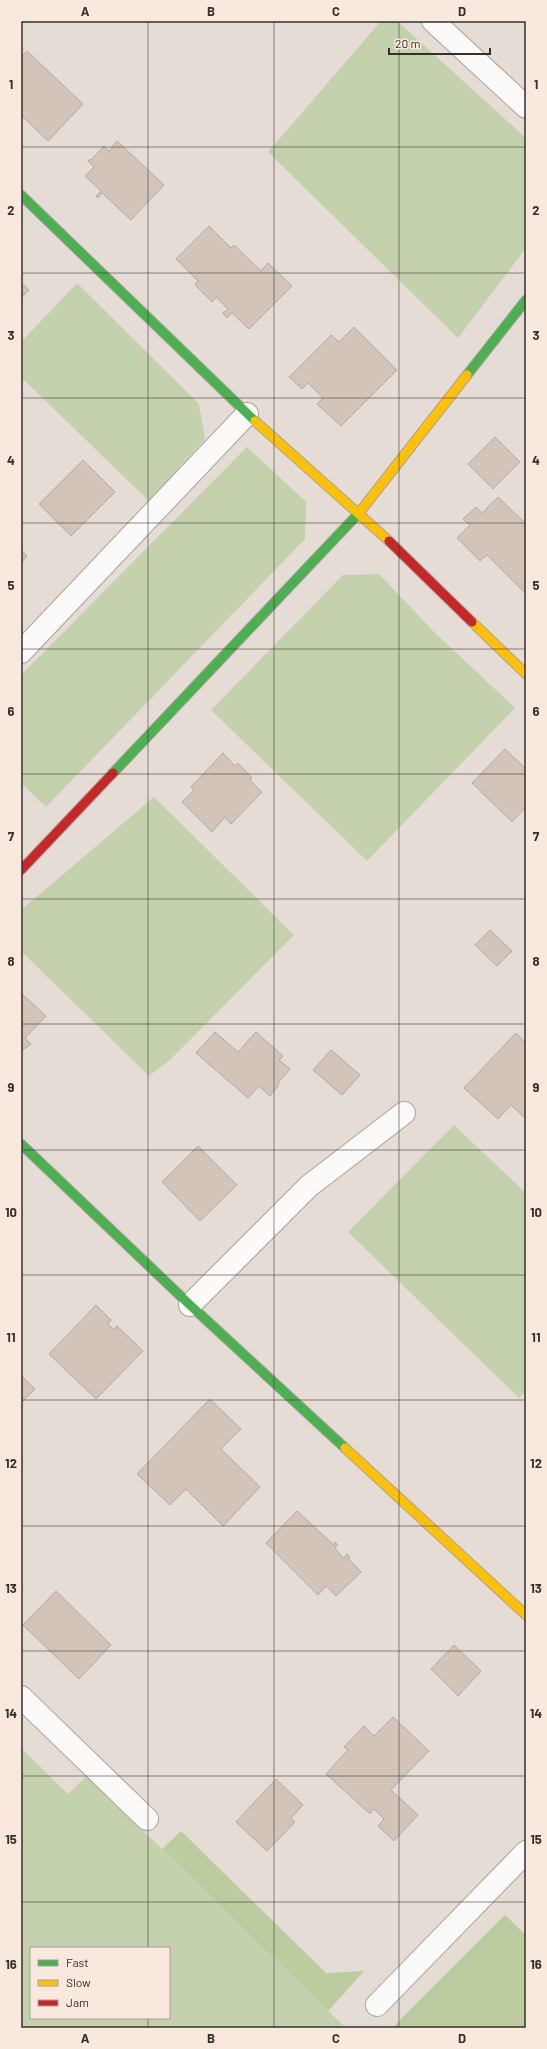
<svg xmlns="http://www.w3.org/2000/svg" width="547" height="2049" viewBox="0 0 547 2049" font-family="Barlow,sans-serif">
<style>
.green{fill:#c4d1ad;fill-rule:evenodd}
.forest{fill:#bbcc9f}
.building{fill:#d2c4b9;stroke:#b1aaa6}
.lines{fill:none;stroke-linecap:round;stroke-linejoin:round}
.street-casing{stroke:#a9a29e;stroke-width:24}
.fast-casing{stroke:#a9a29e;stroke-width:11}
.slow-casing{stroke:#a9a29e;stroke-width:11}
.jam-casing{stroke:#a9a29e;stroke-width:11}
.street{stroke:#fbfaf9;stroke-width:22}
.fast{stroke:#4caf50;stroke-width:9}
.slow{stroke:#ffc107;stroke-width:9}
.jam{stroke:#c62828;stroke-width:9}
.grid{fill:none;stroke:#352f2b;stroke-width:1;stroke-opacity:0.55}
.neatline{fill:none;stroke:#352f2b;stroke-width:1.5}
.grid-label{font-size:13px;text-anchor:middle;font-weight:bold;fill:#352f2b}
</style>
<rect width="100%" height="100%" fill="#e5dcd6"/>
<!-- green -->
<g class="green">
<polygon points="381,21 397,21 526,138 526,248 458,338 268,152"/>
<polygon points="77,283 199,404 205,439 149,501 21,377 21,342"/>
<polygon points="247,447 306,502 305,539 46,807 21,783 21,675"/>
<polygon points="379,574 434,632 515,708 367,861 211,710 343,575"/>
<polygon points="154,797 294,935 170,1060 149,1076 21,951 21,910"/>
<polygon points="454,1125 526,1193 526,1391 519,1398 348,1232"/>
<path d="M21 1748 68 1794 87 1776 346 2028H21ZM31 1948H169V2018H31Z"/>
</g>
<!-- forest -->
<g class="forest">
<polygon points="181,1831 326,1973 364,1971 328,2011 162,1849"/>
<polygon points="505,1915 526,1935 526,2028 392,2028"/>
</g>
<!-- building -->
<g class="building">
<polygon points="27,51 83,104 48,141 21,115 21,57"/>
<polygon points="117,141 164,185 131,220 102,193 98,198 96,196 101,191 85,176 94,167 88,161 90,159 91,160 104,146 109,151"/>
<polygon points="209,226 231,248 234,245 261,271 268,263 292,286 249,329 232,313 227,318 223,313 228,309 216,297 212,302 195,285 198,281 176,259"/>
<polygon points="21,283 29,290 21,298"/>
<polygon points="354,327 397,370 341,426 317,404 323,398 308,383 302,389 289,377 331,335 339,342"/>
<polygon points="495,437 520,462 493,489 468,464"/>
<polygon points="83,460 115,492 71,536 39,504"/>
<polygon points="498,497 526,524 526,594 487,555 480,561 457,538 470,525 463,519 476,507 482,513"/>
<polygon points="21,550 27,556 21,563"/>
<polygon points="505,749 526,769 526,807 512,822 472,783"/>
<polygon points="223,753 235,766 238,763 252,778 250,780 262,792 231,824 225,817 212,832 182,802 194,790 191,787"/>
<polygon points="490,930 512,951 497,966 475,945"/>
<polygon points="21,993 46,1016 25,1038 31,1044 21,1051"/>
<polygon points="215,1032 238,1052 256,1032 283,1056 279,1060 290,1069 278,1083 279,1085 270,1096 259,1086 248,1098 196,1053"/>
<polygon points="516,1033 526,1043 526,1119 511,1105 498,1119 464,1088"/>
<polygon points="331,1050 360,1075 342,1095 313,1070"/>
<polygon points="198,1146 237,1185 200,1221 162,1182"/>
<polygon points="96,1305 111,1320 108,1324 114,1330 117,1326 143,1351 96,1399 49,1354"/>
<polygon points="21,1375 35,1389 22,1402 21,1401"/>
<polygon points="210,1399 241,1429 221,1449 260,1487 223,1526 186,1489 170,1505 137,1474"/>
<polygon points="297,1511 334,1545 335,1542 338,1545 335,1548 343,1558 347,1554 350,1557 348,1558 361,1572 336,1596 326,1586 318,1595 266,1543"/>
<polygon points="56,1591 111,1645 79,1679 23,1625"/>
<polygon points="454,1645 481,1671 458,1696 431,1669"/>
<polygon points="393,1717 429,1751 391,1790 418,1815 394,1841 378,1826 384,1819 374,1809 370,1814 326,1774 348,1750 344,1747 364,1726 374,1736"/>
<polygon points="276,1779 303,1805 291,1818 295,1822 267,1851 236,1822"/>
</g>
<g class="lines">
<!-- street casing -->
<g class="street-casing">
<g id="street">
<polyline points="433,21 526,107"/>
<polyline points="21,652 247,414"/>
<polyline points="190,1305 309,1186 404,1113"/>
<polyline points="21,1697 147,1819"/>
<polyline points="377,2005 526,1852"/>
</g>
</g>
<!-- fast casing -->
<g class="fast-casing">
<g id="fast">
<polyline points="21,195 255,421"/>
<polyline points="467,375 526,300"/>
<polyline points="113,773 359,513"/>
<polyline points="21,1144 190,1305 345,1448"/>
</g>
</g>
<!-- slow casing -->
<g class="slow-casing">
<g id="slow">
<polyline points="255,421 389,541"/>
<polyline points="359,513 467,375"/>
<polyline points="472,622 526,674"/>
<polyline points="345,1448 526,1615"/>
</g>
</g>
<!-- jam casing -->
<g class="jam-casing">
<g id="jam">
<polyline points="389,541 472,622"/>
<polyline points="21,870 113,773"/>
</g>
</g>
<!-- street -->
<use href="#street" class="street"/>
<!-- fast -->
<use href="#fast" class="fast"/>
<!-- slow -->
<use href="#slow" class="slow"/>
<!-- jam -->
<use href="#jam" class="jam"/>
</g>
<!-- grid -->
<path class="grid" d="M148 21V1948M274 21V2028M399 21V2028M21 147H526M21 273H526M21 398H526M21 523H526M21 649H526M21 774H526M21 899H526M21 1024H526M21 1150H526M21 1275H526M21 1400H526M21 1526H526M21 1651H526M21 1776H526M21 1902H526M148 2018V2028"/>
<!-- border -->
<rect width="547" height="2049" fill="none" stroke="#f8e8dd" stroke-width="44"/>
<!-- legend -->
<rect x="30" y="1947" width="140" height="72" fill="#f8e8dd" stroke="#aa9e96"/>
<rect x="38" y="1960" width="20" height="6" fill="#4caf50" stroke="#aa9e96"/>
<text x="66" y="1967" font-size="12" fill="#352f2b">Fast</text>
<rect x="38" y="1980" width="20" height="6" fill="#ffc107" stroke="#aa9e96"/>
<text x="66" y="1987" font-size="12" fill="#352f2b">Slow</text>
<rect x="38" y="2000" width="20" height="6" fill="#c62828" stroke="#aa9e96"/>
<text x="66" y="2007" font-size="12" fill="#352f2b">Jam</text>
<!-- scale -->
<path d="M389 48v6h101v-6" fill="none" stroke="#352f2b" stroke-width="2"/>
<text x="395" y="48" font-size="12" fill="#352f2b" stroke="#f8e8dd" stroke-width="3" paint-order="stroke">20 m</text>
<rect x="22" y="22" width="503" height="2005" class="neatline"/>
<g class="grid-label">
<text x="85" y="16">A</text>
<text x="211" y="16">B</text>
<text x="336" y="16">C</text>
<text x="462" y="16">D</text>
<text x="11" y="89">1</text>
<text x="536" y="89">1</text>
<text x="11" y="215">2</text>
<text x="536" y="215">2</text>
<text x="11" y="340">3</text>
<text x="536" y="340">3</text>
<text x="11" y="465">4</text>
<text x="536" y="465">4</text>
<text x="11" y="590">5</text>
<text x="536" y="590">5</text>
<text x="11" y="716">6</text>
<text x="536" y="716">6</text>
<text x="11" y="841">7</text>
<text x="536" y="841">7</text>
<text x="11" y="966">8</text>
<text x="536" y="966">8</text>
<text x="11" y="1092">9</text>
<text x="536" y="1092">9</text>
<text x="11" y="1217">10</text>
<text x="536" y="1217">10</text>
<text x="11" y="1342">11</text>
<text x="536" y="1342">11</text>
<text x="11" y="1468">12</text>
<text x="536" y="1468">12</text>
<text x="11" y="1593">13</text>
<text x="536" y="1593">13</text>
<text x="11" y="1718">14</text>
<text x="536" y="1718">14</text>
<text x="11" y="1844">15</text>
<text x="536" y="1844">15</text>
<text x="11" y="1969">16</text>
<text x="536" y="1969">16</text>
<text x="85" y="2043">A</text>
<text x="211" y="2043">B</text>
<text x="336" y="2043">C</text>
<text x="462" y="2043">D</text>
</g>
</svg>
